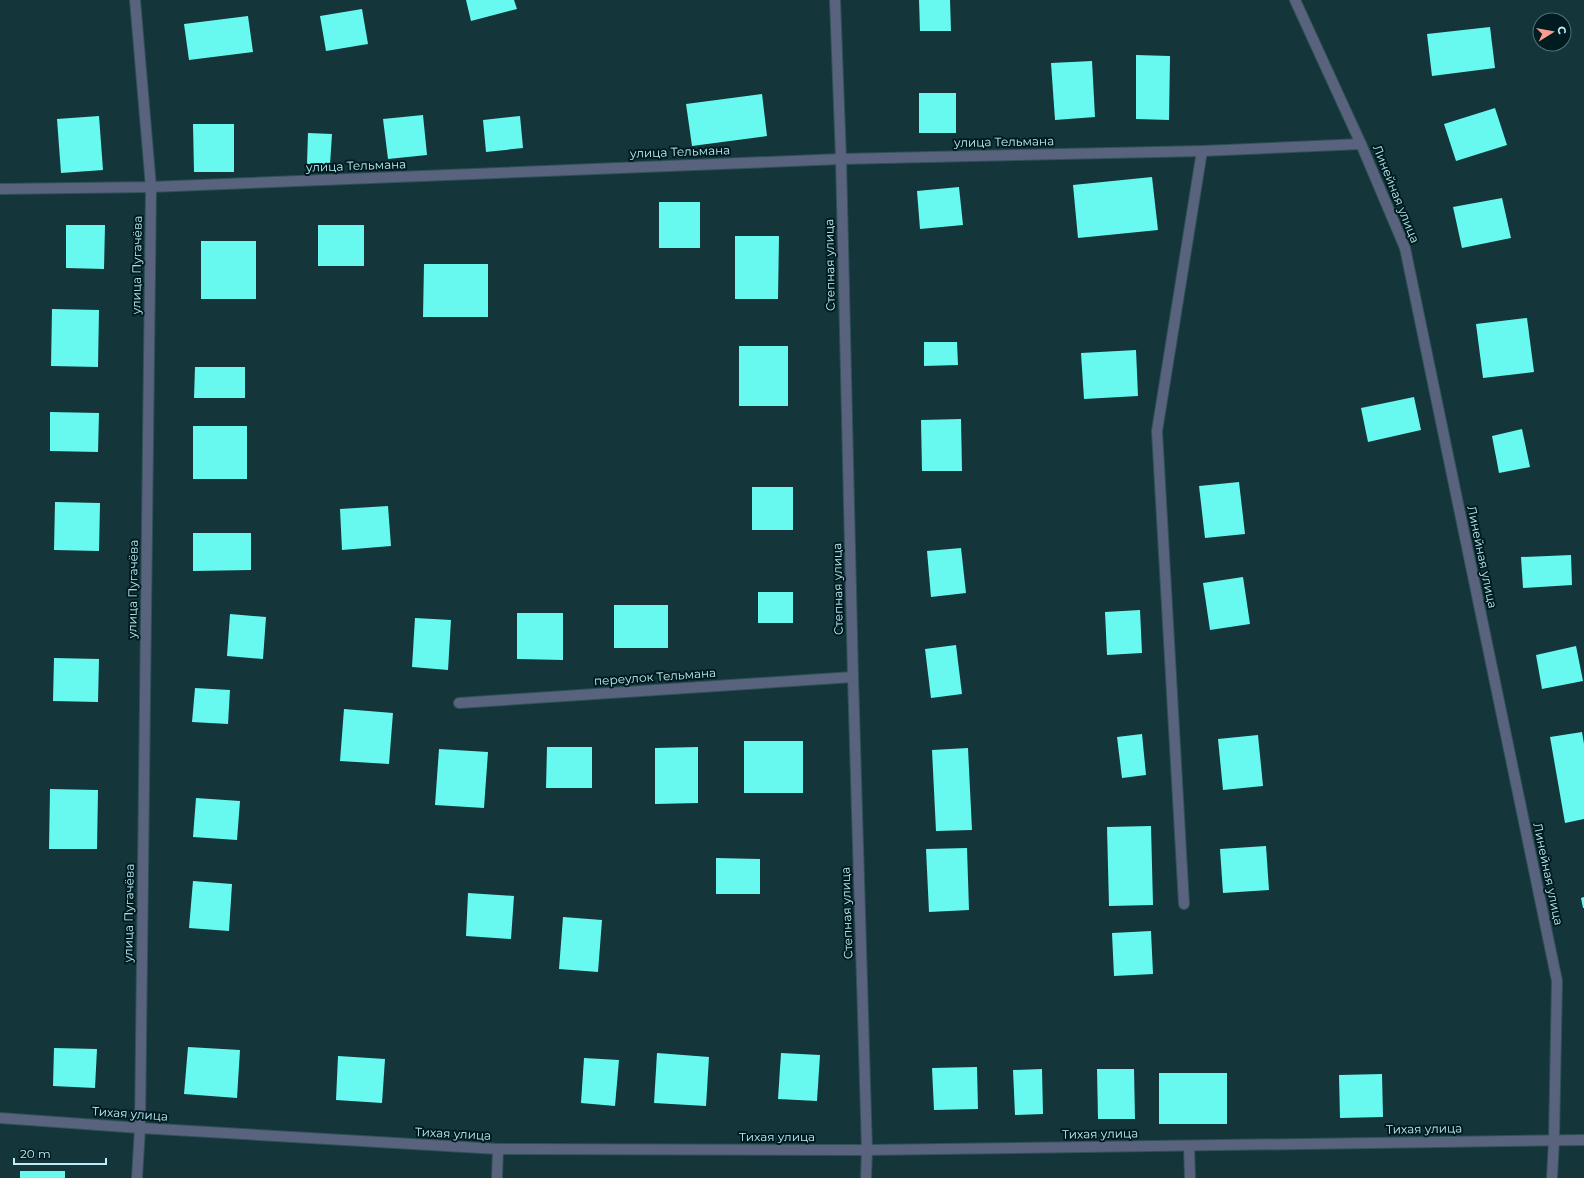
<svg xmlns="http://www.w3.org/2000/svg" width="1584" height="1178" viewBox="0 0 1584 1178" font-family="Montserrat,sans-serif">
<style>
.building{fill:#67f9f0}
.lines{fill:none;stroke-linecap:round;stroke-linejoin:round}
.minor-casing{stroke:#2f5258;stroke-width:12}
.minor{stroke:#5a637e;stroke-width:10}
.labels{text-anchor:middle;stroke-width:4;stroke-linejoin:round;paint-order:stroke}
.street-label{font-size:12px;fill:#beedf5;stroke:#001c21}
</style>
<rect width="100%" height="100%" fill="#14353a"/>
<!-- building -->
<g class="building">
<polygon points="466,0 514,0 517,9 471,21"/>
<polygon points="919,0 950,0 951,31 920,31"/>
<polygon points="362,9 368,44 326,51 320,16"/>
<polygon points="248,16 253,52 189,60 184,24"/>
<polygon points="1490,27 1495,68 1432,76 1427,34"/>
<polygon points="1136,55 1170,56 1169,120 1136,119"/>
<polygon points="1092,61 1095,117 1055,120 1051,63"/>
<rect x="919" y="93" width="37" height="40"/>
<polygon points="762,94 767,136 692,146 686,104"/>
<polygon points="1495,108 1507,145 1456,161 1444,124"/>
<polygon points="423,115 427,155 388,159 383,119"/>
<polygon points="99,116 103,170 61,173 57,119"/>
<polygon points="520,116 523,148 486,152 483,120"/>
<polygon points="193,124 234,124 234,172 194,172"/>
<polygon points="308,133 332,134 330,165 307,164"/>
<polygon points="1152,177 1158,230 1078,238 1073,185"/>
<polygon points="959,187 963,225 920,229 917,191"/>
<polygon points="1502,198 1511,238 1462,248 1453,207"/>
<rect x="659" y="202" width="41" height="46"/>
<polygon points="66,225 105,225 104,269 66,268"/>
<rect x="318" y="225" width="46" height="41"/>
<polygon points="735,236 779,236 778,299 735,299"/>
<rect x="201" y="241" width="55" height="58"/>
<polygon points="424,264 488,264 488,317 423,317"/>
<polygon points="52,309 99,310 98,367 51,366"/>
<polygon points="1527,318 1534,372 1483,378 1476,324"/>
<polygon points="924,342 957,342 958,365 924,366"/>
<rect x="739" y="346" width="49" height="60"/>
<polygon points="1136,350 1138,396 1084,399 1081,353"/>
<polygon points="195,367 245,367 245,398 194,398"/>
<polygon points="1414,397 1421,430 1368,442 1361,408"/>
<polygon points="50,412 99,413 98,452 50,451"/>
<polygon points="961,419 962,471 922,471 921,420"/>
<rect x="193" y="426" width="54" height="53"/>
<polygon points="1522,429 1530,467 1499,473 1492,436"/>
<polygon points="1239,482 1245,534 1205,538 1199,486"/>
<rect x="752" y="487" width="41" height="43"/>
<polygon points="55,502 100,503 99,551 54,550"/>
<polygon points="388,506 391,546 342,550 340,509"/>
<polygon points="193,533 251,533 251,570 193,571"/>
<polygon points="961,548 966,593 931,597 927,551"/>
<polygon points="1571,555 1572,585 1523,588 1521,557"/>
<polygon points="1243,577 1250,624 1210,630 1203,583"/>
<rect x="758" y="592" width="35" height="31"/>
<rect x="614" y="605" width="54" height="43"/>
<polygon points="1140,610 1142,653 1107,655 1105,612"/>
<polygon points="517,613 563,613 563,660 517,659"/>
<polygon points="230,614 266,617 263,659 227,656"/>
<polygon points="415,618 451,620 448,670 412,667"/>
<polygon points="956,645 962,694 931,698 925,649"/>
<polygon points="1576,646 1583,681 1542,689 1536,655"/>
<polygon points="54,658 99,659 98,702 53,701"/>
<polygon points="195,688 230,690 228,724 192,722"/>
<polygon points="344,709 393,713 389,764 340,761"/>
<polygon points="1582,732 1584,744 1584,819 1565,823 1550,737"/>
<polygon points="1142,734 1146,775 1122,778 1117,737"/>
<polygon points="1258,735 1263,786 1223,790 1218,739"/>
<rect x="744" y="741" width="59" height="52"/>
<polygon points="547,747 592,747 592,788 546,788"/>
<polygon points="698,747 698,803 655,804 655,748"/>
<polygon points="968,748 972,830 936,831 932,750"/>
<polygon points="439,749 488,752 484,808 435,805"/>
<polygon points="50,789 98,790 97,849 49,849"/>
<polygon points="196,798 240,801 237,840 193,837"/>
<polygon points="1151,826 1153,905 1109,906 1107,827"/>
<polygon points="1266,846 1269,890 1223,893 1220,849"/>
<polygon points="967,848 969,910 929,912 926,849"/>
<polygon points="716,858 760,859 760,894 716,894"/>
<polygon points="193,881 232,884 229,931 189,928"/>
<polygon points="468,893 514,896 511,939 466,936"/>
<polygon points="1584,897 1584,908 1583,908 1581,898"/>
<polygon points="563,917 602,920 598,972 559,969"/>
<polygon points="1151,931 1153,974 1114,976 1112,933"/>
<polygon points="188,1047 240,1050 237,1098 184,1094"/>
<polygon points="54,1048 97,1049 95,1088 53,1086"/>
<polygon points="657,1053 709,1057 706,1106 654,1103"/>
<polygon points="781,1053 820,1055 817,1101 778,1099"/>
<polygon points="338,1056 385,1059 382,1103 336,1100"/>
<polygon points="584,1058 619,1060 615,1106 581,1103"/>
<polygon points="977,1067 978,1109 934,1110 932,1068"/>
<polygon points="1042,1069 1043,1114 1015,1115 1013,1070"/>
<polygon points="1097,1069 1134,1069 1135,1119 1098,1119"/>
<rect x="1159" y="1073" width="68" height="51"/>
<polygon points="1382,1074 1383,1117 1340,1118 1339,1075"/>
<rect x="20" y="1171" width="45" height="7"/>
</g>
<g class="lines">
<!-- minor casing -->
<g class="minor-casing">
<g id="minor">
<polyline points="135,0 151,187 140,1128 137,1178"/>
<polyline points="835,0 841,159 853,677 867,1150 866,1178"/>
<polyline points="1295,0 1361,144 1405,248 1557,981 1554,1140 1552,1178"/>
<polyline points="0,189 151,187 841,159 1202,151 1361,144"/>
<polyline points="459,703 853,677"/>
<polyline points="1184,904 1157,431 1202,151"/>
<polyline points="0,1118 140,1128 498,1149 867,1150 1584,1140"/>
<polyline points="1189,1146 1190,1178"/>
<polyline points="497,1178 498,1149"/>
</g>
</g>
<!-- minor -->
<use href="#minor" class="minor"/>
</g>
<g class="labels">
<!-- street labels -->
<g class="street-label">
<text transform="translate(1004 142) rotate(-1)" y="4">улица Тельмана</text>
<text transform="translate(680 152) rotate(-2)" y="4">улица Тельмана</text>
<text transform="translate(356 166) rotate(-2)" y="4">улица Тельмана</text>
<text transform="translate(1396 194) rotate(68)" y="4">Линейная улица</text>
<text transform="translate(137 265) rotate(-89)" y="4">улица Пугачёва</text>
<text transform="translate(830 265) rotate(-91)" y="4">Степная улица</text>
<text transform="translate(1482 557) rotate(78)" y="4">Линейная улица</text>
<text transform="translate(133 589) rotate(-89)" y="4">улица Пугачёва</text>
<text transform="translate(838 589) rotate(-91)" y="4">Степная улица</text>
<text transform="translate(655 677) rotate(-4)" y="4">переулок Тельмана</text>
<text transform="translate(1548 874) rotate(78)" y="4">Линейная улица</text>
<text transform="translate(129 913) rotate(-89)" y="4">улица Пугачёва</text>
<text transform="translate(847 913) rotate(-92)" y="4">Степная улица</text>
<text transform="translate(130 1114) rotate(4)" y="4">Тихая улица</text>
<text transform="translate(1424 1129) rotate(-1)" y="4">Тихая улица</text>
<text transform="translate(453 1134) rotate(3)" y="4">Тихая улица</text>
<text transform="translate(1100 1134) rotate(-1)" y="4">Тихая улица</text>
<text x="777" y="1141">Тихая улица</text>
</g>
</g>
<!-- north arrow -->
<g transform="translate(1552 32) rotate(79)"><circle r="19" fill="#001c21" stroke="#4c7076"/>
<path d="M0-3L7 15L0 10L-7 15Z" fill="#f59d8e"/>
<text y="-6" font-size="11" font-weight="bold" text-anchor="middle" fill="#beedf5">С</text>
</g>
<!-- scale -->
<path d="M14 1158v6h92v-6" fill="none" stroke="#beedf5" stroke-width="2"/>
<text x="20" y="1158" font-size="12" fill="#beedf5" stroke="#001c21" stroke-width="3" paint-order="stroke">20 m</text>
</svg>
